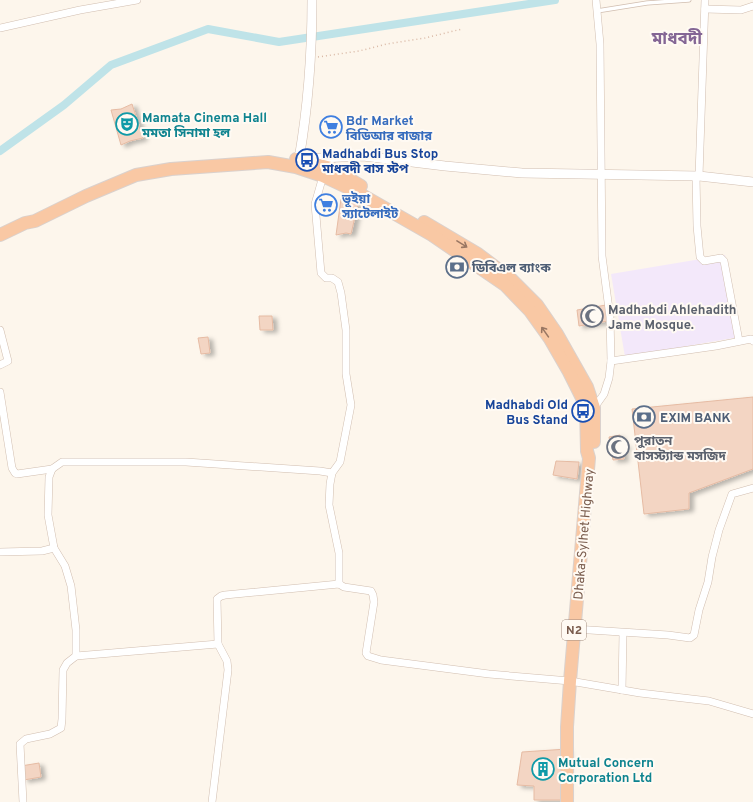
<svg xmlns="http://www.w3.org/2000/svg" width="753" height="802" viewBox="0 0 753 802" font-family="Overpass,'Noto Sans Bengali',sans-serif">
<style>
.education{fill:#f3e8fa}
.lines{fill:none;stroke-linecap:round;stroke-linejoin:round}
.canal{stroke:#bfe3e8;stroke-width:8}
.building{fill:#f3d5c3;stroke:#e6bba3;filter:url(#shadow)}
.service-casing{stroke:#d1beb0;stroke-width:5}
.minor-casing{stroke:#d1beb0;stroke-width:8}
.tertiary-casing{stroke:#d1beb0;stroke-width:10}
.trunk-casing{stroke:#dad1cd;stroke-width:14}
.path{stroke:#d9b8a5;stroke-width:1.5;stroke-dasharray:1 3;stroke-linecap:butt}
.service{stroke:#fff;stroke-width:3.5}
.minor{stroke:#fff;stroke-width:7}
.tertiary{stroke:#fff;stroke-width:9}
.trunk{stroke:#f9c8a4;stroke-width:12}
.oneway{stroke:#9a7763}
.labels{text-anchor:middle;stroke-width:4;stroke-linejoin:round;paint-order:stroke}
.shield{fill:#fffaf3;stroke:#a28b7f;stroke-width:1}
.shield-label{font-size:12px;font-weight:bold;fill:#7a5c4d}
.culture-label{font-size:13px;font-weight:bold;fill:#0d838f;stroke:#fffaf3;text-anchor:start}
.shop-label{font-size:13px;font-weight:bold;fill:#366cbe;stroke:#fffaf3;text-anchor:start}
.transit-label{font-size:13px;font-weight:bold;fill:#164399;stroke:#fffaf3;text-anchor:start}
.service-label{font-size:13px;font-weight:bold;fill:#4e5e75;stroke:#fffaf3;text-anchor:start}
.worship-label{font-size:13px;font-weight:bold;fill:#5b616d;stroke:#fffaf3;text-anchor:start}
.street-label{font-size:13px;fill:#7a5c4d;stroke:#fffaf3}
.district-label{font-size:17px;font-weight:bold;fill:#846695;stroke:#fffaf3}
</style>
<defs>
<filter id="shadow"><feDropShadow dx="4.5" dy="2.5" stdDeviation="2" flood-color="#0004"/></filter>
</defs>
<rect width="100%" height="100%" fill="#fdf6ec"/>
<!-- education -->
<polygon class="education" points="725,255 739,337 625,357 611,274"/>
<g class="lines">
<!-- canal -->
<polyline class="canal" points="0,151 64,105 111,65 208,29 279,42 555,0"/>
</g>
<!-- building -->
<g class="building">
<polygon points="132,104 143,138 130,141 121,145 111,110 121,109"/>
<polygon points="341,199 358,204 351,234 346,233 336,235"/>
<polygon points="606,305 608,321 579,326 577,310"/>
<polygon points="259,316 272,316 273,330 260,330"/>
<polygon points="208,337 210,353 201,354 198,338"/>
<polygon points="753,397 753,469 689,493 689,509 644,514 632,409"/>
<polygon points="620,435 621,445 626,445 626,448 623,449 624,459 613,460 609,437"/>
<polygon points="556,461 579,462 577,479 553,475"/>
<polygon points="567,749 565,800 534,800 534,786 517,785 522,752"/>
<polygon points="39,763 41,777 24,780 21,766"/>
</g>
<g class="lines">
<!-- service casing -->
<g class="service-casing">
<polyline id="service" points="597,11 647,3 689,0"/>
</g>
<!-- minor casing -->
<g class="minor-casing">
<g id="minor">
<polyline points="705,9 741,10 753,6"/>
<polyline points="0,28 80,10 137,0"/>
<polyline points="696,176 697,226 700,257 704,261 721,258 724,261 739,341"/>
<polyline points="699,176 705,0"/>
<polyline points="0,330 8,361 0,365"/>
<polyline points="611,361 716,346 751,339 753,341"/>
<polyline points="0,392 12,468 15,473 17,474 52,469"/>
<polyline points="594,408 604,394 609,378 611,361 610,317 602,256 600,44 596,0"/>
<polyline points="332,473 330,484 329,505 339,553 339,584"/>
<polyline points="0,552 42,551 54,548"/>
<polyline points="574,629 668,635 690,638 694,635 699,610 708,582 712,557 719,530 732,494 753,488"/>
<polyline points="76,656 218,644"/>
<polyline points="622,690 623,633"/>
<polyline points="23,802 20,744 26,739 50,734 61,728 62,719 63,670 67,663 76,656 76,630 71,586 65,566 54,548 48,515 49,477 52,469 62,462 186,462 320,471 332,473 340,462 351,405 346,374 346,330 341,293 338,282 332,278 326,278 321,273 315,204 323,176"/>
<polyline points="212,802 228,670 227,661 218,644 217,599 221,596 225,595 339,584 344,587 371,591 373,595 374,602 366,653 368,656 381,660 489,674 570,681 640,693 709,701 753,714"/>
</g>
</g>
<!-- tertiary casing -->
<g class="tertiary-casing">
<path id="tertiary" d="M312 0C312 53 308 107 299 159L363 156 445 166 522 173 699 176 753 182"/>
</g>
<!-- trunk casing -->
<g class="trunk-casing">
<g id="trunk">
<polyline points="296,159 331,168 361,186"/>
<polyline points="424,222 478,254 511,279 537,305 557,334 587,387 594,408 594,442"/>
<polyline points="0,235 25,223 35,221 86,196 136,175 171,169 268,162 296,167 323,176 355,191 432,235 505,285 530,311 550,339 569,372 586,406 587,451 589,458 570,681 567,727 567,802"/>
</g>
</g>
<!-- path -->
<polyline class="path" points="318,57 359,51 387,44 425,38 462,29"/>
<!-- service -->
<use href="#service" class="service"/>
<!-- minor -->
<use href="#minor" class="minor"/>
<!-- tertiary -->
<use href="#tertiary" class="tertiary"/>
<!-- trunk -->
<use href="#trunk" class="trunk"/>
</g>
<!-- one-way arrows -->
<defs><path id="oneway-shaft" d="M-6 0H5M1.5-3L5.5 0L1.5 3" fill="none" stroke-width="1.6" stroke-linecap="round" stroke-linejoin="round"/></defs>
<g class="oneway">
<use href="#oneway-shaft" transform="translate(462 244) rotate(32)"/>
<use href="#oneway-shaft" transform="translate(545 332) rotate(-125)"/>
</g>
<!-- icons -->
<defs>
<g id="theatre-ring" transform="scale(1.15)"><circle r="9.5" fill="#fffaf3" stroke="#0f9aa8" stroke-width="1.5"/><path d="M-5-5.5Q0-4 5-5.5V0Q5 5 0 6Q-5 5-5 0ZM-3.3-2.5H-1v1.5H-3.3ZM1-2.5H3.3v1.5H1ZM-2.8 1Q0 5.5 2.8 1Z" fill="#0f9aa8"/></g>
<g id="supermarket-ring" transform="scale(1.15)"><circle r="9.5" fill="#fffaf3" stroke="#3f7fe0" stroke-width="1.5"/><path d="M-6-5.5h2.5l.6 2H6L4.5 2H-2.5L-4.4-4H-6ZM-1.5 3.2a1.3 1.3 0 1 0 .1 0ZM3 3.2a1.3 1.3 0 1 0 .1 0Z" fill="#3f7fe0"/></g>
<g id="bus-ring" transform="scale(1.15)"><circle r="9.5" fill="#fffaf3" stroke="#1a4fb4" stroke-width="1.5"/><path d="M-5-6H5V4H4V6H2V4H-2V6H-4V4H-5ZM-3.5-4V0h7V-4ZM-3.5 1.2v1.5H-2V1.2ZM2 1.2v1.5H3.5V1.2Z" fill="#1a4fb4"/></g>
<g id="bank-ring" transform="scale(1.15)"><circle r="9.5" fill="#fffaf3" stroke="#5c6f8a" stroke-width="1.5"/><path d="M-6-4H6V4H-6ZM0-2.3a2.3 2.3 0 1 0 0 4.6a2.3 2.3 0 1 0 0-4.6Z" fill="#5c6f8a"/></g>
<g id="mosque-ring" transform="scale(1.15)"><circle r="9.5" fill="#fffaf3" stroke="#6b7280" stroke-width="1.5"/><path d="M3.5-4.9A6 6 0 1 0 3.5 4.9A5 5 0 1 1 3.5-4.9Z" fill="#6b7280"/></g>
<g id="building-ring" transform="scale(1.15)"><circle r="9.5" fill="#fffaf3" stroke="#0f9aa8" stroke-width="1.5"/><path d="M-4-6H4V6H1V3H-1V6H-4ZM-2.5-4.3h1.7v1.8h-1.7ZM.8-4.3h1.7v1.8H.8ZM-2.5-1h1.7V.8h-1.7ZM.8-1h1.7V.8H.8Z" fill="#0f9aa8"/></g>
</defs>
<g fill-rule="evenodd">
<use href="#theatre-ring" x="127" y="124"/>
<use href="#supermarket-ring" x="331" y="127"/>
<use href="#bus-ring" x="307" y="160"/>
<use href="#supermarket-ring" x="326" y="205"/>
<use href="#bank-ring" x="457" y="267"/>
<use href="#mosque-ring" x="592" y="316"/>
<use href="#bus-ring" x="583" y="411"/>
<use href="#bank-ring" x="644" y="417"/>
<use href="#mosque-ring" x="618" y="447"/>
<use href="#building-ring" x="543" y="769"/>
</g>
<g class="labels">
<!-- shield labels -->
<rect class="shield" x="562" y="620" width="24" height="20" rx="3"/>
<g class="shield-label">
<text x="574" y="634">N2</text>
</g>
<!-- culture labels -->
<g class="culture-label">
<text x="142" y="122">Mamata Cinema Hall<tspan x="142" dy="15">মমতা সিনামা হল</tspan></text>
<text x="558" y="767">Mutual Concern<tspan x="558" dy="15">Corporation Ltd</tspan></text>
</g>
<!-- shop labels -->
<g class="shop-label">
<text x="346" y="125">Bdr Market<tspan x="346" dy="15">বিডিআর বাজার</tspan></text>
<text x="342" y="203">ভূইয়া<tspan x="342" dy="15">স্যাটেলাইট</tspan></text>
</g>
<!-- transit labels -->
<g class="transit-label">
<text x="322" y="158">Madhabdi Bus Stop<tspan x="322" dy="15">মাধবদী বাস স্টপ</tspan></text>
<text x="568" y="409" text-anchor="end">Madhabdi Old<tspan x="568" dy="15">Bus Stand</tspan></text>
</g>
<!-- service labels -->
<g class="service-label">
<text x="472" y="272">ডিবিএল ব্যাংক</text>
<text x="660" y="422">EXIM BANK</text>
</g>
<!-- worship labels -->
<g class="worship-label">
<text x="608" y="314">Madhabdi Ahlehadith<tspan x="608" dy="15">Jame Mosque.</tspan></text>
<text x="634" y="445">পুরাতন<tspan x="634" dy="15">বাসস্ট্যান্ড মসজিদ</tspan></text>
</g>
<!-- street labels -->
<g class="street-label">
<text transform="translate(583 534) rotate(-85)" y="5">Dhaka-Sylhet Highway</text>
</g>
<!-- district labels -->
<g class="district-label">
<text x="677" y="44">মাধবদী</text>
</g>
</g>
</svg>
